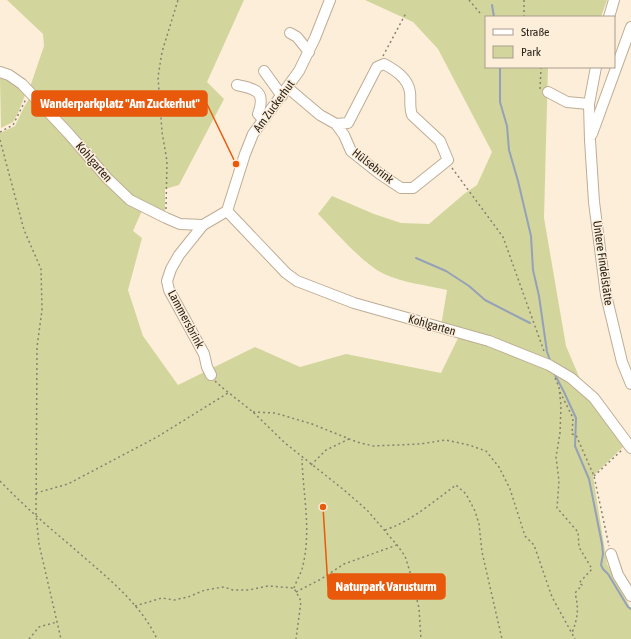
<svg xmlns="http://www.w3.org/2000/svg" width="631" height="639" viewBox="0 0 631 639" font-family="'Asap Condensed',sans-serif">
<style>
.green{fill:#d2d69c}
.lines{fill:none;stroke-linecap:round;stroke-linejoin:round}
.stream{stroke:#95a1b8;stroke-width:2}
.minor-casing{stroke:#bead95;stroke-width:12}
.path{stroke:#8a8072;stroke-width:1.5;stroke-dasharray:2 3;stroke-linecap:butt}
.minor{stroke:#fff;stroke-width:10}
.labels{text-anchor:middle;stroke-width:3;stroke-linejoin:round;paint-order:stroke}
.street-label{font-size:12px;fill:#2b241b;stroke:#fdeeda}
.leader{fill:none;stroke:#e8590c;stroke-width:1.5}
.callout-dot{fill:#e8590c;stroke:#fdeeda;stroke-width:1.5}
.callout{fill:#e8590c;stroke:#e8590c;stroke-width:1.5}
.callout-label{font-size:13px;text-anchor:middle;font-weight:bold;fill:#fff}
</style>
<rect width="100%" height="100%" fill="#fdeeda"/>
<!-- green -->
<g class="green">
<path d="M7 0H244L207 82 224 99 179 185 165 189V215L144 206 133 231 142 238 128 290 143 336 178 385 255 347 300 367 346 354 441 373 460 334 441 326 447 290C426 285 403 283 384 274 363 264 335 231 318 214L332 196 374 214 401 223 429 224 464 194 477 185 492 152 438 49 413 22 365 0H607L601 17H486V67H548L544 218 566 346 583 386 623 447 593 476 607 564 630 607H631V639H0V133L15 126 24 107 31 96 30 87 44 46 43 34Z"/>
<path d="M0 78C11 78 18 87 25 95L18 113 13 122 1 128Z"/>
</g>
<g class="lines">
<!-- stream -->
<g class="stream">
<polyline points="492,5 494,17"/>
<polyline points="500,67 500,102 507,126 509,150 518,181 531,236 533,270 539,296 547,352 550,360"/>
<polyline points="416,258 446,271 469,286 485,300 530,323"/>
<polyline points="554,373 564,392 576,418 575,446 589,479 602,544 603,554 601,565 603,569 608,574 628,607 631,609"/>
</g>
<!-- minor casing -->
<g class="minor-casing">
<g id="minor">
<polyline points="609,17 614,0"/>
<polyline points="290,33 297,37 309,52"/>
<polyline points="596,67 589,104 590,140 594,202 606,295 622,362 631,384"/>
<polyline points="264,71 282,96"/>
<polyline points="0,72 9,75 22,84 69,134 107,178 130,200 166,218 180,224 203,225"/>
<path d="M237 85C257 89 266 92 258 114L263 119"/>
<path d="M288 88 320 115 336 124 348 123 377 67 384 64C395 70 408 78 410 92 411 100 409 107 412 115L440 141 448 160 413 188H401L380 174 351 151 344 135 336 124"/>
<polyline points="548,92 567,102 589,104"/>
<polyline points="592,134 631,27"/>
<polyline points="227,211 286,273 297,281 354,303 489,341 549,365 571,378 594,398 631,448"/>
<polyline points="211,375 207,367 204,354 169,290 167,281 171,269 179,255 203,225 227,211 245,154 253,134 299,71 315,38 330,0"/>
<polyline points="611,554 618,575 631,596"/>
</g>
</g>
<!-- path -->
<g class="path">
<polyline points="469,0 480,13"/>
<polyline points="524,17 524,0"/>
<polyline points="383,56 406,13"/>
<polyline points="540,89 541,67"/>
<polyline points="0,132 13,125 26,99"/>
<polyline points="0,140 24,230 41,269 42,310 37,347 36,515 39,544 61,639"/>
<polyline points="452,168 503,237 545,354"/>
<polyline points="166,209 167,161 162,132 158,77 162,52 178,0"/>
<path d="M555 378 559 387 561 406 560 433 556 457 559 481 557 508 578 532 579 547 592 569 579 583 582 585 575 593C579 609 578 617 572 633"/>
<polyline points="215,381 224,389 253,412 285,443 344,490 367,510 397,545 405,556 410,572 419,608 421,639"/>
<polyline points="560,392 573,418 572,434 576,435 594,476 609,546"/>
<polyline points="253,412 275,413 312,424 357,442 373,446 420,444 446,440 469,445 486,451 499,467 510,489 525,536 534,545 552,597 575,639"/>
<polyline points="311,465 326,450 349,439"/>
<polyline points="594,476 622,450"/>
<path d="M0 481C22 504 46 525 70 545 101 573 139 600 157 639"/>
<polyline points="36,493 68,484 157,437 228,393"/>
<path d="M385 530C412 521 434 501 456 485L466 494 475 511 479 524 482 552 502 639"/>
<path d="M294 588C296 582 300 575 302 569 312 533 303 495 302 459"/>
<polyline points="296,592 321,579 344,564 397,545"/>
<polyline points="135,606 162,598 174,600 188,597 205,590 224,587 233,590 249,590 268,586 294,588 301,601 296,639"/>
<polyline points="29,639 39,627 57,622"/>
</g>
<!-- minor -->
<use href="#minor" class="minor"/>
</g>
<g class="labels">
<!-- street labels -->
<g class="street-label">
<text transform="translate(274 106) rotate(-54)" y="4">Am Zuckerhut</text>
<text transform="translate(94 162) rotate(49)" y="4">Kohlgarten</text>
<text transform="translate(373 166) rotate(38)" y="4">Hülsebrink</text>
<text transform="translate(603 263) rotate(82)" y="4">Untere Findelstätte</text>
<text transform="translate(186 319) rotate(62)" y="4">Lammersbrink</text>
<text transform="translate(432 325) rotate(16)" y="4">Kohlgarten</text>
</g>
</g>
<!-- callouts -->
<path class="leader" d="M236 164L207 104M323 507L328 587"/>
<g class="callout-dot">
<circle cx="236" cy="164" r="4"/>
<circle cx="323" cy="507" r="4"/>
</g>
<g class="callout">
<rect x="32" y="91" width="175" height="25" rx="4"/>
<rect x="328" y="574" width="117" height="25" rx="4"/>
</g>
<g class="callout-label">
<text x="120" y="108">Wanderparkplatz "Am Zuckerhut"</text>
<text x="386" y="591">Naturpark Varusturm</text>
</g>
<!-- legend -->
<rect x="485" y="16" width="130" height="52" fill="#fdeeda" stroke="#a99d8e"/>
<rect x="493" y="29" width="20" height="6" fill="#ffffff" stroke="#a99d8e"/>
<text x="521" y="36" font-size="12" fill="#2b241b">Straße</text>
<rect x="493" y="46" width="20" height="12" fill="#d2d69c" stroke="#a99d8e"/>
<text x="521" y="56" font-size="12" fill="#2b241b">Park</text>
</svg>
